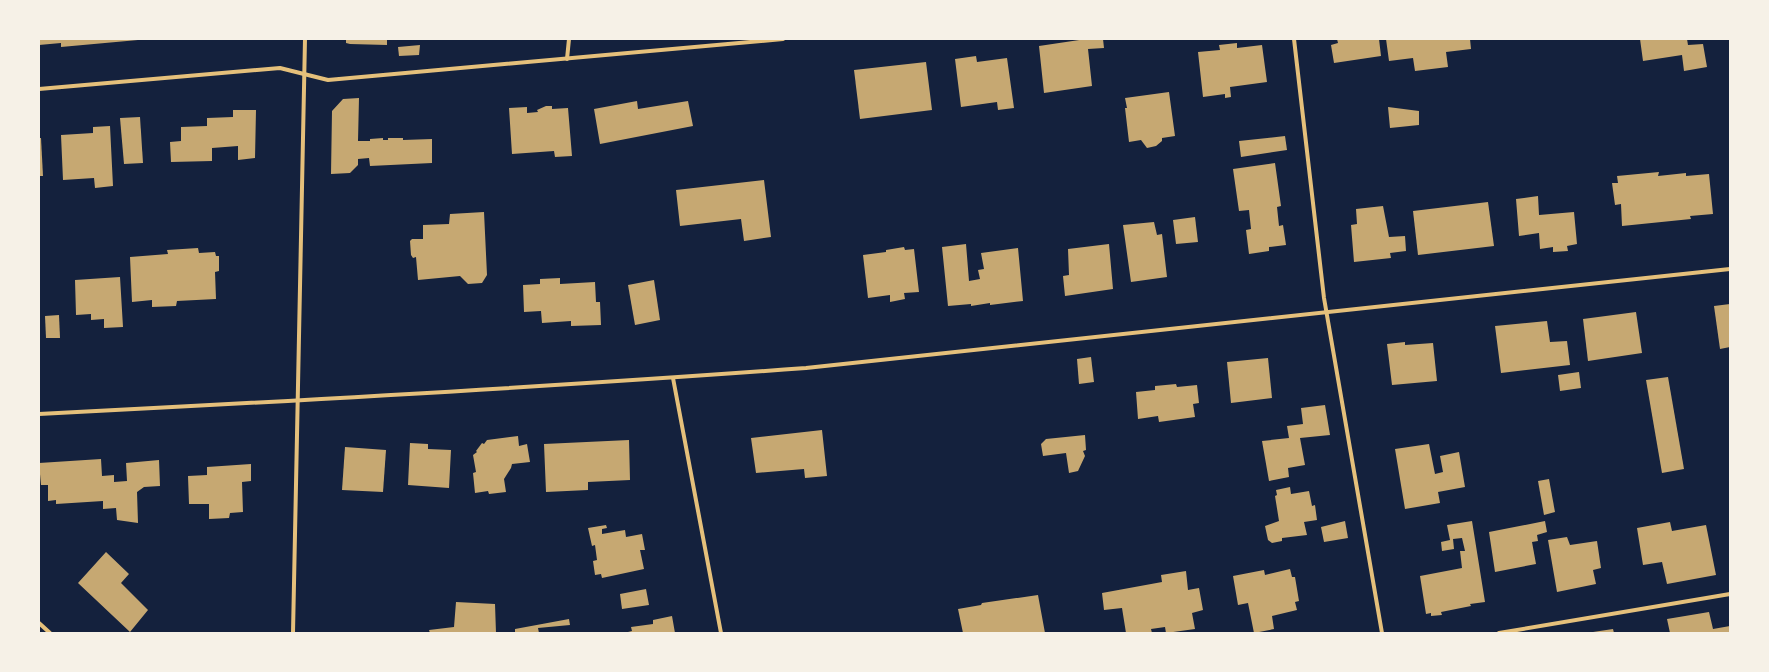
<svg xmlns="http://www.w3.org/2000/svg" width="1769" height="672" viewBox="0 0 1769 672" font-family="Arial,sans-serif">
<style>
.building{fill:#c6a872}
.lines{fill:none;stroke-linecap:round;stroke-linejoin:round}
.minor{stroke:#e5c07b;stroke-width:4}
</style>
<rect width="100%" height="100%" fill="#14213d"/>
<!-- building -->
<g class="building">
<polygon points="39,39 138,39 138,40 61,47 61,43 39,45"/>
<polygon points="346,39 387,39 387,45 350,44 346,43"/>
<polygon points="1086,39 1103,39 1104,48 1088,49 1092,86 1044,93 1039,46"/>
<polygon points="1337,39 1379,39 1381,56 1334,63 1331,45 1338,43"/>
<polygon points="1386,39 1470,39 1471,49 1446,52 1448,67 1415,71 1413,58 1389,61"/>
<polygon points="1640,39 1687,39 1688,45 1703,44 1707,67 1684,71 1682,55 1643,61"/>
<polygon points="1237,43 1237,48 1262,45 1267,82 1230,87 1231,97 1225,98 1225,94 1203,97 1198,52 1220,50 1219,45"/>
<polygon points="420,45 419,55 399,56 398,47"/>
<polygon points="976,56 977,62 1007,58 1014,108 998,110 997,102 961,107 955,59"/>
<polygon points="926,62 932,110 860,119 854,70"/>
<polygon points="1169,92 1175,136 1162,138 1162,141 1156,146 1147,148 1141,140 1129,142 1125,108 1127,108 1125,98"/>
<polygon points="359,98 358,141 370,141 370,139 383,138 383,140 388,140 388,138 403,138 403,140 432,139 432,163 370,166 369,158 358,159 358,165 350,173 331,174 332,111 343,99"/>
<polygon points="637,101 638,109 688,101 693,126 600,144 594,109"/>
<polygon points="546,106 552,106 552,109 568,108 572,156 555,157 554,151 512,154 509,108 527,107 527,113 538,112 537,110"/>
<polygon points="1388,107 1419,111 1419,125 1390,128"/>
<polygon points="233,110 256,110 255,158 238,160 238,146 212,148 212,161 171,162 170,142 181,141 181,127 207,126 207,118 233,117"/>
<polygon points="140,117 143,163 124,164 120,118"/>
<polygon points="110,126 113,186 95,188 94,178 63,180 61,135 93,133 93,127"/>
<polygon points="1285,136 1287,150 1241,157 1239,141"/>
<polygon points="39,138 41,138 43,176 39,176"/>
<polygon points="1275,163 1281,206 1277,207 1279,226 1283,225 1286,245 1269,247 1269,251 1249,254 1246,230 1251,229 1249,210 1239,211 1233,169"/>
<polygon points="1659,172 1658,176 1686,173 1686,176 1709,174 1713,214 1690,216 1691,219 1622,226 1621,204 1615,205 1612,183 1618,183 1617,176"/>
<polygon points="764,180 771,237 744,241 741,219 680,226 676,190"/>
<polygon points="1538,196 1539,215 1574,212 1577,244 1567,246 1568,251 1553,252 1553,247 1540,249 1539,233 1519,236 1516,199"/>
<polygon points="1488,202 1494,246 1418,255 1413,211"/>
<polygon points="1383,206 1389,237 1405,236 1406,251 1390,253 1391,258 1354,262 1351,225 1357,224 1356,209"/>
<polygon points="484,212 487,275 482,283 468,284 460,276 418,280 416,257 413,258 411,255 410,241 412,239 423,239 423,225 449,224 450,214"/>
<polygon points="1195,217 1198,242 1176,244 1173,220"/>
<polygon points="1154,222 1157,235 1162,234 1167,277 1131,282 1123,225"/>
<polygon points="966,244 969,281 980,279 978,270 984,269 981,253 1018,248 1023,301 990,305 990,303 971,306 971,304 948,306 942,247"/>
<polygon points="1109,244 1113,289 1065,296 1063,276 1069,275 1068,249"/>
<polygon points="904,247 905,250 914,249 919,292 904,293 905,299 890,302 890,295 868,298 863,255 886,252 886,250"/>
<polygon points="198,248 199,253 215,252 216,256 219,256 219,271 215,272 216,299 177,301 176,306 152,307 152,300 132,302 130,257 168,254 167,250"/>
<polygon points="120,277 123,327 104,328 104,319 91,320 91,314 76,315 75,280"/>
<polygon points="560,278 560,284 595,282 596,302 600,302 601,325 571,326 571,321 542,323 541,311 524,312 523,285 540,284 540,279"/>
<polygon points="654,280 660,320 635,325 628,285"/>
<polygon points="1730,304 1730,347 1720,349 1714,306"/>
<polygon points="1636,312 1642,353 1588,361 1583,319"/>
<polygon points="59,315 60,338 46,338 45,316"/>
<polygon points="1547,321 1550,342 1567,341 1570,365 1501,373 1495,326"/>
<polygon points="1405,342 1405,345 1433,343 1437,381 1392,385 1387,344"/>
<polygon points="1091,357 1094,382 1079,384 1077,359"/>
<polygon points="1268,358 1272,398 1231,403 1227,362"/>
<polygon points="1579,372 1581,388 1560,391 1558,375"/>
<polygon points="1668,377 1684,469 1662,473 1646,380"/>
<polygon points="1176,384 1177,387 1197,385 1199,403 1193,404 1195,417 1159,422 1158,416 1138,419 1136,392 1155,390 1155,386"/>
<polygon points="1325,405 1330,435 1300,438 1305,465 1288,468 1289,477 1269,481 1262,441 1289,438 1287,426 1303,424 1301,408"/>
<polygon points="822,430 827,476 805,478 804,469 756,473 751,438"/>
<polygon points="1085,435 1086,450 1083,451 1085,456 1078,471 1069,473 1066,453 1043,456 1041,444 1046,439"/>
<polygon points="518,436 519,446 527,444 530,462 512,464 511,468 504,479 506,492 489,494 488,491 475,493 473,473 476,472 473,455 477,452 476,451 482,443 484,444 487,440"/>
<polygon points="629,440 630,480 588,482 588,490 546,492 544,444"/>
<polygon points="410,443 428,444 428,449 451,450 449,488 408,485"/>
<polygon points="1429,444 1435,474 1443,472 1440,456 1459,452 1465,487 1438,492 1440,503 1405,509 1395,449"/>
<polygon points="345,447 386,450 383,492 342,490"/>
<polygon points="101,459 102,476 114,475 114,482 127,481 126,463 159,460 160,486 144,487 137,492 138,523 117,520 116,508 103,509 103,501 56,504 56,500 48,501 48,485 41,485 39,463"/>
<polygon points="251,464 251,481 242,482 243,512 230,513 229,518 209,519 209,504 189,504 188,476 207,475 207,467"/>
<polygon points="1549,479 1555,512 1544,515 1538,481"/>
<polygon points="1290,487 1291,494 1309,491 1312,506 1315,505 1317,520 1304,522 1307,535 1282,538 1282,541 1272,543 1268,540 1265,526 1279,521 1275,496 1277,495 1276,490"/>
<polygon points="1345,521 1348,538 1324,542 1321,527"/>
<polygon points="1472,521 1485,602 1470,604 1471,606 1441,612 1442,615 1431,616 1431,613 1426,614 1420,576 1462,568 1460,551 1465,551 1462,538 1453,539 1454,549 1442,551 1441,542 1450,540 1447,525"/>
<polygon points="1545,521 1547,532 1537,535 1538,541 1532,542 1536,564 1495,572 1489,532"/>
<polygon points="1670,522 1672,531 1706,525 1716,575 1667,584 1662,562 1643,565 1637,528"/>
<polygon points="606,525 607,528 602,529 602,534 625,530 626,537 642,534 645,550 640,550 644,569 602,578 601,574 595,575 593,561 597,560 595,545 592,546 588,528"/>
<polygon points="1567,537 1570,545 1597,541 1601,568 1593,570 1596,584 1557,592 1548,540"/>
<polygon points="106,552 129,574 121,583 148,610 130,632 78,583"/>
<polygon points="1290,569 1292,577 1295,577 1299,601 1295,602 1297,610 1272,616 1274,629 1254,633 1248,603 1238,605 1233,576 1264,570 1265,575"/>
<polygon points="1186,571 1188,590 1199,588 1203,610 1192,613 1195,629 1166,633 1165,627 1151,629 1152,633 1126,633 1122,608 1104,610 1102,593 1162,582 1161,575"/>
<polygon points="646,589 649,605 622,609 620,594"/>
<polygon points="1038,595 1045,633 963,633 958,609 981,605 982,603"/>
<polygon points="456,602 495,604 496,633 430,633 429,630 454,627"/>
<polygon points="1709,612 1713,629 1730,626 1730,633 1670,633 1667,619"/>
<polygon points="672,616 675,633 624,633 632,631 631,627 653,624 653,620"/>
<polygon points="569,619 570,625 538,628 539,633 515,633 515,629"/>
<polygon points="1613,629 1614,633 1593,633 1593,632"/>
</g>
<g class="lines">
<!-- minor -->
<g class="minor">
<polyline points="1294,39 1324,298 1382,633"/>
<polyline points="567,59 569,39"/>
<polyline points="39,89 280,68 328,80 783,39"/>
<polyline points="673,378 721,633"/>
<path d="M39 414C295 401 551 387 806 368L1730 269"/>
<polyline points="39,623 50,633"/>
<polyline points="293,633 305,39"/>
<polyline points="1499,633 1730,594"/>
</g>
</g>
<!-- border -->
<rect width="1769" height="672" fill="none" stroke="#f6f1e7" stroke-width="80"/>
</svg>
